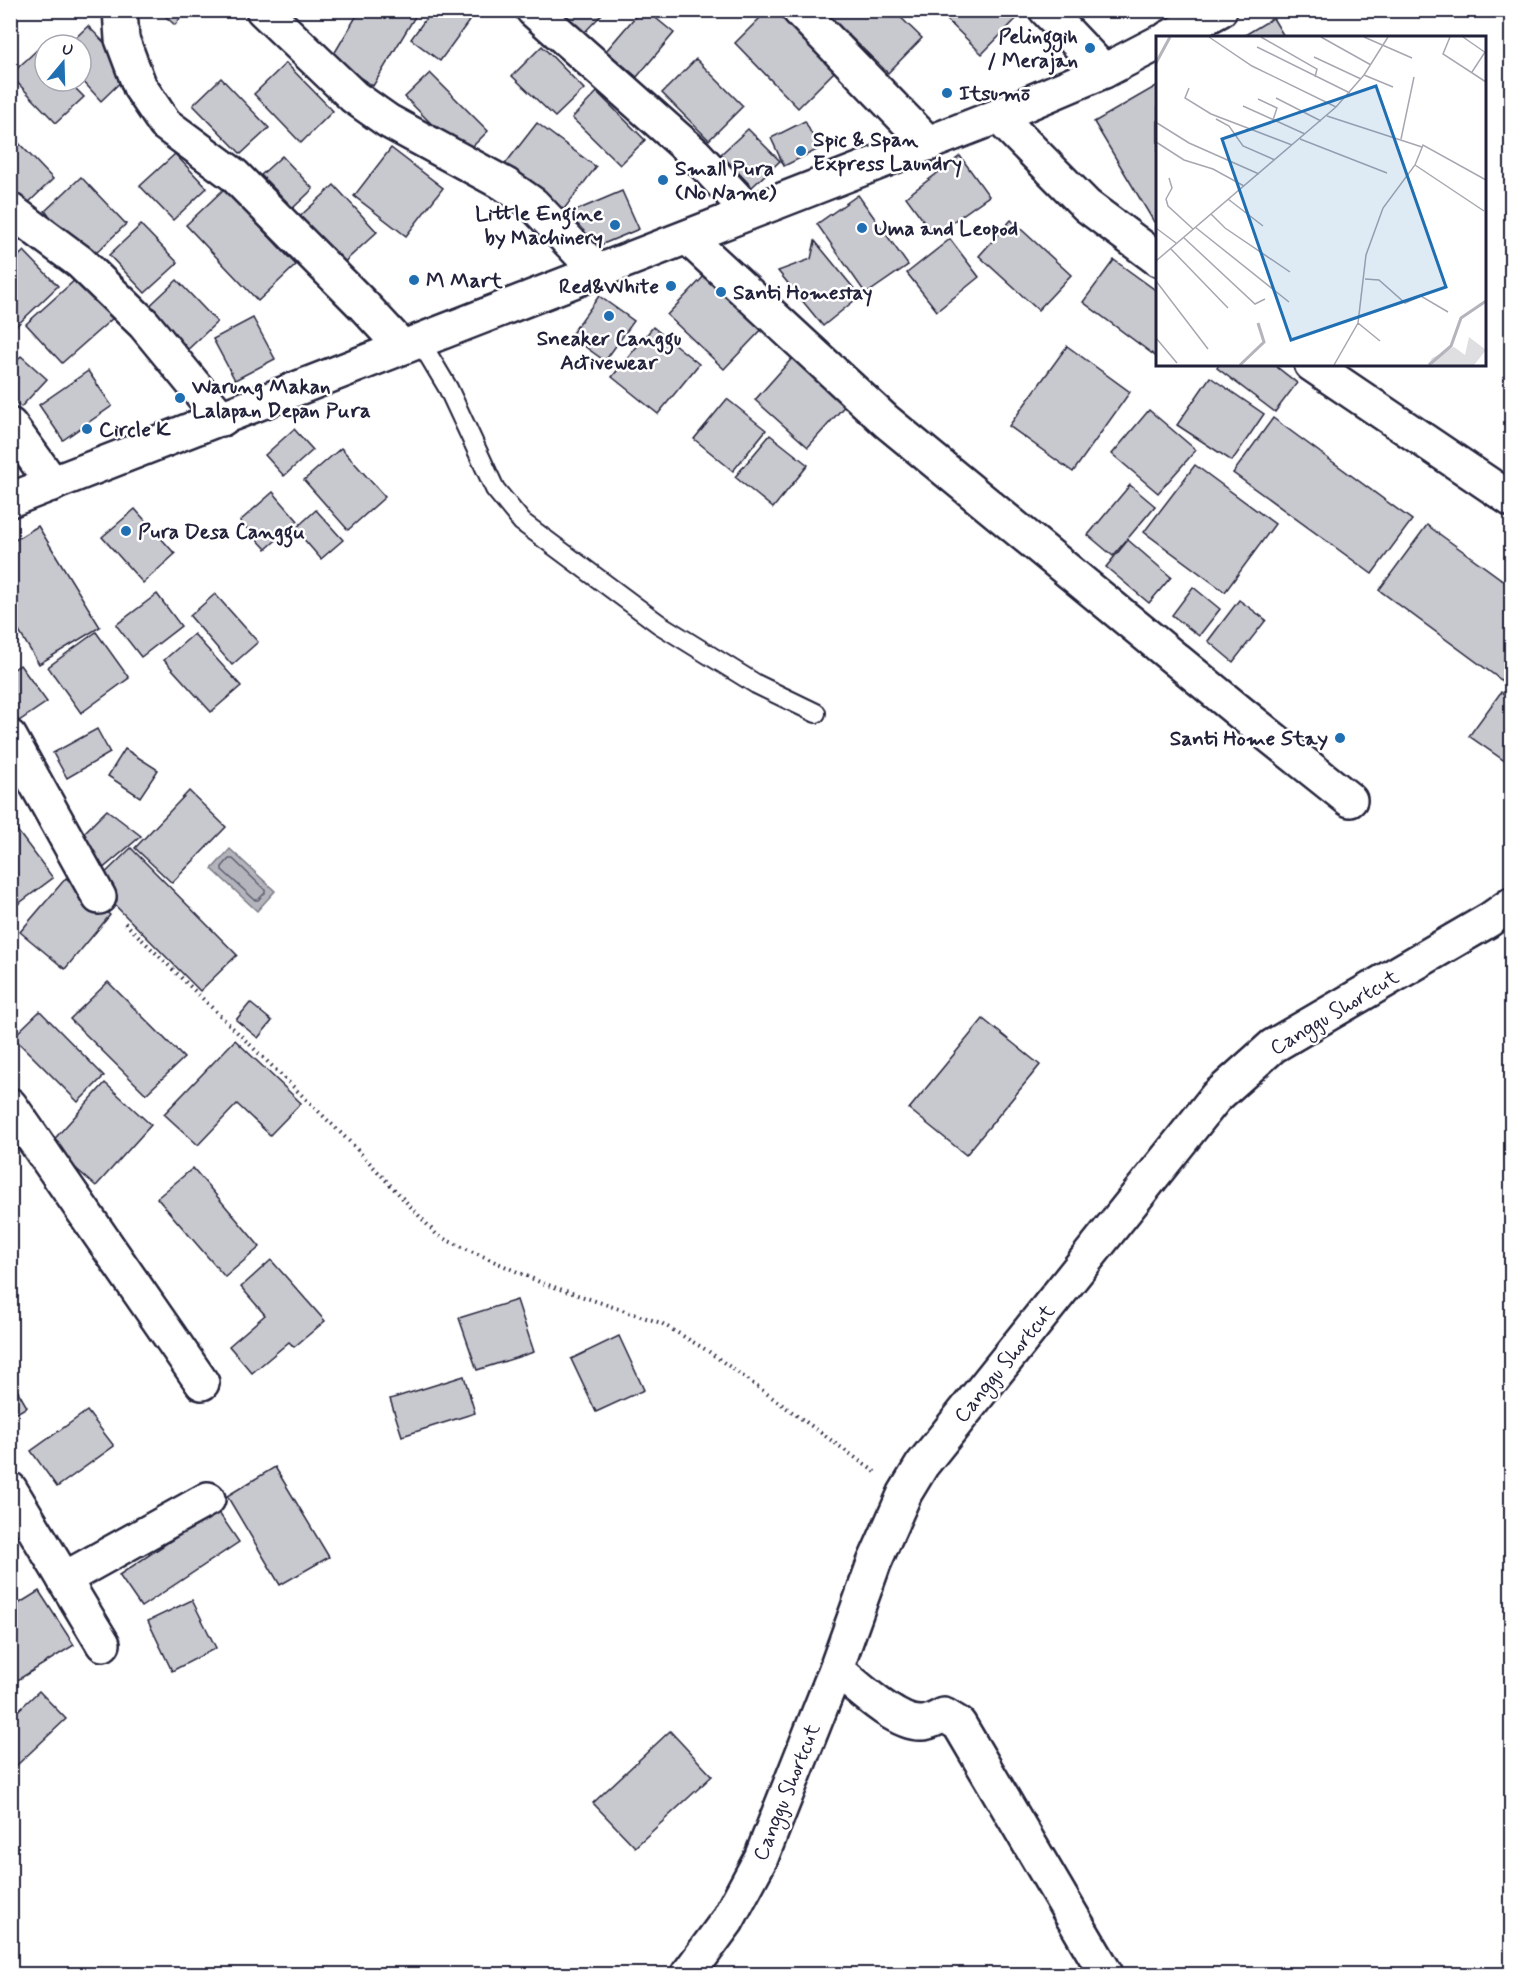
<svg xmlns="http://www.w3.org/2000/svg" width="1522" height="1985" viewBox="0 0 1522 1985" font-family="Mynerve,sans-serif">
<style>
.water{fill:#b4b4bc;stroke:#7a7a88;stroke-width:1.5}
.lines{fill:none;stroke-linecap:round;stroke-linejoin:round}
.shore{stroke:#5c5c6f;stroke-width:1.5}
.building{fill:#c8c8cf;stroke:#22223b;stroke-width:1.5}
.service-casing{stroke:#22223b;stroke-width:22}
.minor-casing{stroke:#22223b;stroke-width:38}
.tertiary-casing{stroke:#22223b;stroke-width:38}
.path{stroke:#22223b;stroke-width:4;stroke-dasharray:1.5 4.5;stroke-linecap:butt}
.service{stroke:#fff;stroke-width:18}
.minor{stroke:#fff;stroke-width:33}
.tertiary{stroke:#fff;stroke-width:33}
.poi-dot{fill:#1f6fb2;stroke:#fff;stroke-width:2}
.labels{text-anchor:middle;stroke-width:5;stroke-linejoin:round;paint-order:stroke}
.poi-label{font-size:21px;font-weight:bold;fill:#22223b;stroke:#fff;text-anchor:start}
.street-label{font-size:21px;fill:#22223b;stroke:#fff}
.inset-river{fill:none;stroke:#b4b4bc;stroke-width:3}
.inset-road{fill:none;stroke:#a7a7b1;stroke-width:1.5}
.view{fill:#1f6fb2;fill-opacity:0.15;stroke:#1f6fb2;stroke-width:3}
.inset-edge{fill:none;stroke:#22223b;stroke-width:3}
</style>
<rect width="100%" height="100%" fill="#fff"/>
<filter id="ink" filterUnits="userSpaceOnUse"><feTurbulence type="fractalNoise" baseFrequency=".0167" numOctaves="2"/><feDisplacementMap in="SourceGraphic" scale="12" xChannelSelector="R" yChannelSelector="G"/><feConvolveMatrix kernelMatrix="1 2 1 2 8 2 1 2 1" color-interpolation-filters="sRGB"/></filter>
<g filter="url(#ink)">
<!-- water -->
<polygon class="water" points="230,849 275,891 257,911 212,869"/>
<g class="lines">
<!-- shore -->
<polygon class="shore" points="229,859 233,859 265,890 265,893 258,900 255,900 222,870 222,867"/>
</g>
<!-- building -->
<g class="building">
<polygon points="158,10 187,10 175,25"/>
<polygon points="360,10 419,10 373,86 331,59"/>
<polygon points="432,10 477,10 440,61 411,39"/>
<polygon points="558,10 606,10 582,35"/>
<polygon points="641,10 646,10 674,33 637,77 606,51"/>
<polygon points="768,10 782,10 838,68 798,108 735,43"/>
<polygon points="823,10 893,10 922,38 888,73"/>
<polygon points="937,10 1015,10 1020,15 982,54"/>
<polygon points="1273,18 1285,38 1240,38"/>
<polygon points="88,26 132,71 101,101 81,79 81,45 68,45"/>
<polygon points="542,46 584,89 555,117 512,76"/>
<polygon points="38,49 45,57 45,81 68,81 84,97 56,123 10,75"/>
<polygon points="696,59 743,106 709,140 662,93"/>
<polygon points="286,63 333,111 301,143 254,94"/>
<polygon points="430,73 488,131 463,156 405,97"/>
<polygon points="221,78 269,128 241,154 193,105"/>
<polygon points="1158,85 1158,220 1154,222 1094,122"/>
<polygon points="597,92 645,140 620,165 572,118"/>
<polygon points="805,121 819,149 784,166 771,138"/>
<polygon points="537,123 596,167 561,213 502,168"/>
<polygon points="748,129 780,161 752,187 721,154"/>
<polygon points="14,138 53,179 25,206 10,191 10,141"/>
<polygon points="391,148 443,188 406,236 354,196"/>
<polygon points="175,154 207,188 173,220 140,186"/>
<polygon points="282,156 313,189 293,208 261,175"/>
<polygon points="960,156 989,196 934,235 906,197"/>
<polygon points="81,177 126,224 91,258 45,211"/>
<polygon points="334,185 377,232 340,266 296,220"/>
<polygon points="224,189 296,265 258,301 186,225"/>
<polygon points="622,191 639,229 586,251 570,213"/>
<polygon points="858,195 908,265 866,294 817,224"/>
<polygon points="1011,220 1071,275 1038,310 979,256"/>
<polygon points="141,225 178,263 145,293 109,255"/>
<polygon points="950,239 979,277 937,311 907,273"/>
<polygon points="815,241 860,296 823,326 778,271 811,259"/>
<polygon points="24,251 58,286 12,330 10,328 10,264"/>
<polygon points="1114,260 1158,292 1158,358 1083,302"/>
<polygon points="709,271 767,324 724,369 667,315"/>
<polygon points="76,279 113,318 62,363 26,324"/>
<polygon points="177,280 217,322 182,355 142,313"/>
<polygon points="599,296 634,321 605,361 570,336"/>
<polygon points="253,318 275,359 235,380 213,339"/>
<polygon points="653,327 699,364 658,414 612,377"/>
<polygon points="1067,346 1130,392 1073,472 1009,426"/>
<polygon points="795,355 848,402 808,447 755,400"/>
<polygon points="21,356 47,379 21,407 10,398 10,369"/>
<polygon points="1219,364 1273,364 1297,383 1275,412 1217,368"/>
<polygon points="88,371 112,406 63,440 39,405"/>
<polygon points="1210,377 1264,414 1232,461 1177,425"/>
<polygon points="727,399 766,430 733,471 694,439"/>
<polygon points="1149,410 1196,450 1158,493 1112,454"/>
<polygon points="1273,418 1412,520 1372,574 1233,473"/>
<polygon points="294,429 313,450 284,476 265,455"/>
<polygon points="770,435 808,465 773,508 735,477"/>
<polygon points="341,448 385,497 348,530 304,480"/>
<polygon points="1195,465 1275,524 1225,592 1144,532"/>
<polygon points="1130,485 1155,506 1113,556 1088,535"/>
<polygon points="273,492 298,521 266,549 240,521"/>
<polygon points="135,509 175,554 143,583 102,537"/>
<polygon points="316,510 343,540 321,559 295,529"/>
<polygon points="1427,525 1512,587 1512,688 1379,590"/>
<polygon points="38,526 100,627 39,664 10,617 10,543"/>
<polygon points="1128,540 1171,577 1149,603 1106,567"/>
<polygon points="1193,587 1220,609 1199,636 1172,615"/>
<polygon points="157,594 181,626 141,657 116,625"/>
<polygon points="215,594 258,642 232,665 190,616"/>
<polygon points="1239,600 1266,620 1233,662 1208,641"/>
<polygon points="96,632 129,678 81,713 48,667"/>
<polygon points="194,634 241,686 211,712 164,660"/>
<polygon points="20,665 47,702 19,721 10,709 10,672"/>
<polygon points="1501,692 1512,700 1512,766 1469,736"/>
<polygon points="97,729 110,753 67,778 53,753"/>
<polygon points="125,749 158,770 140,797 108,776"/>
<polygon points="189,791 226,827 172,883 135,848"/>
<polygon points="107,810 141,836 94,876 76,841"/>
<polygon points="10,821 53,878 10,910"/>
<polygon points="131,848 237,955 200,991 94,884"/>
<polygon points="66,878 110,915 65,969 20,932"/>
<polygon points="108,982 184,1058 146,1094 70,1019"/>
<polygon points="250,1003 272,1021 258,1038 236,1020"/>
<polygon points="40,1011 104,1076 78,1102 13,1037"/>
<polygon points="983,1019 1040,1065 966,1155 909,1109"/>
<polygon points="235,1040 301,1103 270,1135 237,1104 198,1145 164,1114"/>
<polygon points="105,1083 151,1125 96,1186 49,1145"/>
<polygon points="193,1168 260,1247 225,1277 157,1198"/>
<polygon points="271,1260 325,1321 294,1347 289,1342 252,1373 229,1346 265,1315 241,1287"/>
<polygon points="517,1300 534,1352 477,1370 459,1318"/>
<polygon points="619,1336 644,1390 596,1412 571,1359"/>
<polygon points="464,1376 475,1413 402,1436 390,1399"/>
<polygon points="10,1378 27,1407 10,1417"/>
<polygon points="87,1411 114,1446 57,1487 31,1451"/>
<polygon points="275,1467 329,1557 280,1585 227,1496"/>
<polygon points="217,1510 239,1542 141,1607 119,1575"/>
<polygon points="39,1591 74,1645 16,1681 10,1673 10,1609"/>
<polygon points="192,1600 216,1648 172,1671 148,1621"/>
<polygon points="39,1691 66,1719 16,1766 10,1760 10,1718"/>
<polygon points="670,1731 712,1776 635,1847 593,1803"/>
</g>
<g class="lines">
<!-- service casing -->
<g class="service-casing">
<polyline id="service" points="420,341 448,388 495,489 522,522 659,624 756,684 816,713"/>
</g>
<!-- minor casing -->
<g class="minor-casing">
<g id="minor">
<polyline points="120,10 122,39 140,87 165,124 234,175 364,306 402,347"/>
<polyline points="263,10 354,97 388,121 506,185 533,204 597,271"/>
<polyline points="533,10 695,154 749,212"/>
<polyline points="799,10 929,144"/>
<polyline points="1046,10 1104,71"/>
<polyline points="998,116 1087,206 1158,259"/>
<polyline points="10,210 80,262 144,324 222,419"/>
<polyline points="688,238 886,421 1241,713 1350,800"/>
<polyline points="1311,364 1512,500"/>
<polyline points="10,425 53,484"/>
<polyline points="10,737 99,897"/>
<polyline points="10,1105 202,1383"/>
<polyline points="10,1489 103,1644"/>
<polyline points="64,1579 208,1499"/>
<path d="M836 1669C856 1685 896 1725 922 1723 929 1723 937 1718 944 1715L959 1724 1106 1974"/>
</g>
</g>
<!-- tertiary casing -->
<g class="tertiary-casing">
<g id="tertiary">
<polyline points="1168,38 1220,10"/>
<polyline points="10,500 998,116 1104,71 1158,43"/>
<polyline points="688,1974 727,1921 761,1858 836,1669 874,1563 905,1493 922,1465 1216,1097 1273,1046 1489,920 1512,904"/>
</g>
</g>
<!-- path -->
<polyline class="path" points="125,923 352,1144 438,1236 542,1283 661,1323 708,1351 875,1472"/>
<!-- service -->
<use href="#service" class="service"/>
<!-- minor -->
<use href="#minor" class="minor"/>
<!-- tertiary -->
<use href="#tertiary" class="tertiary"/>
</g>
</g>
<!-- markers -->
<g class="poi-dot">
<circle cx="1090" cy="48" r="6"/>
<circle cx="947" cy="93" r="6"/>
<circle cx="801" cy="151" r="6"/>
<circle cx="663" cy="180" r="6"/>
<circle cx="615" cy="225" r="6"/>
<circle cx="862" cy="228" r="6"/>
<circle cx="414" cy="280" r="6"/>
<circle cx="671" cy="286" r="6"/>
<circle cx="721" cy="292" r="6"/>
<circle cx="609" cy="316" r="6"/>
<circle cx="180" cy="398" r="6"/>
<circle cx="87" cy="429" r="6"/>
<circle cx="126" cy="531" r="6"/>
<circle cx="1340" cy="738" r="6"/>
</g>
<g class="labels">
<!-- poi labels -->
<g class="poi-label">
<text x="1078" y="43" text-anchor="end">Pelinggih<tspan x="1078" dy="24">/ Merajan</tspan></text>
<text x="959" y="100">Itsumō</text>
<text x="813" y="146">Spic &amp; Span<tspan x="813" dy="24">Express Laundry</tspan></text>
<text x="675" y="175">Small Pura<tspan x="675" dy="24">(No Name)</tspan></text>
<text x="603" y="220" text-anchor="end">Little Engine<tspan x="603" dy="24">by Machinery</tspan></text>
<text x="874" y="235">Uma and Leopod</text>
<text x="426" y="287">M Mart</text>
<text x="659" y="293" text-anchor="end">Red&amp;White</text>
<text x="733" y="299">Santi Homestay</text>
<text x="609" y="345" text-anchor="middle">Sneaker Canggu<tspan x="609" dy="24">Activewear</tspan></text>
<text x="192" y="393">Warung Makan<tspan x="192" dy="24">Lalapan Depan Pura</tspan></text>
<text x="99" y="436">Circle K</text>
<text x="138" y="538">Pura Desa Canggu</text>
<text x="1328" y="745" text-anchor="end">Santi Home Stay</text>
</g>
<!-- street labels -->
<g class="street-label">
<text transform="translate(1334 1012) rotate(-31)" y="7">Canggu Shortcut</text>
<text transform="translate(1004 1363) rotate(-51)" y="7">Canggu Shortcut</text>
<text transform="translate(786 1792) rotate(-68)" y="7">Canggu Shortcut</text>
</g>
</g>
<!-- overview -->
<g transform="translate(1156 36)">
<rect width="330" height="330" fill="#fff"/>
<path d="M313 301 330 314 318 329H272L276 322 298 311 309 319Z" fill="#dfdfe2"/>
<path class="inset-river" d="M0 27 14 1M84 329 108 306 102 287M273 329 295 310 305 282 330 265"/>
<path class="inset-road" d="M53 1 96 30 180 71M105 1 161 33 159 41M165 1 215 29M208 1 256 22M294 1 287 18 330 46M307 1 330 17M101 11 194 57M158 21 205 43M316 36 329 16M208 39 237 51M33 52 29 62 55 78 136 109M120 62 165 85M102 63 121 72 117 84M87 70 149 98M171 80 266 111M60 83 73 90 87 110 119 124M1 87 33 107 103 138M144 103 231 137M245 103 258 41M0 106 28 124 57 133 88 150M259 129 328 175M13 142 16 152 10 163 12 170 37 193M72 163 107 190M55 178 69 192 134 236M39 191 133 266M0 192 20 207M27 201 99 268 109 263M14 212 72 272M0 225 180 71 208 39 232 1M209 243 223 244 249 267 265 260 292 276M0 245 52 313M202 287 224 305M0 302 21 327M178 329 202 287 210 219 227 172 259 129 267 109 330 144"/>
<path class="view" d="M220 50 290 251 135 304 66 103Z"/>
<rect width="330" height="330" class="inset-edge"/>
</g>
<!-- margin -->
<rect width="1522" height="1985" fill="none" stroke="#fff" stroke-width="36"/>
<rect x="18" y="18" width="1486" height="1949" fill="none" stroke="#22223b" stroke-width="2" filter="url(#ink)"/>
<!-- north arrow -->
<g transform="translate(63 63) rotate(19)"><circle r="28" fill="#ffffff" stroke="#a7a7b1" stroke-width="1.5"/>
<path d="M0-4.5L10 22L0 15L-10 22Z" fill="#1f6fb2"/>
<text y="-9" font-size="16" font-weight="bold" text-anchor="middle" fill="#22223b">U</text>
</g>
</svg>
